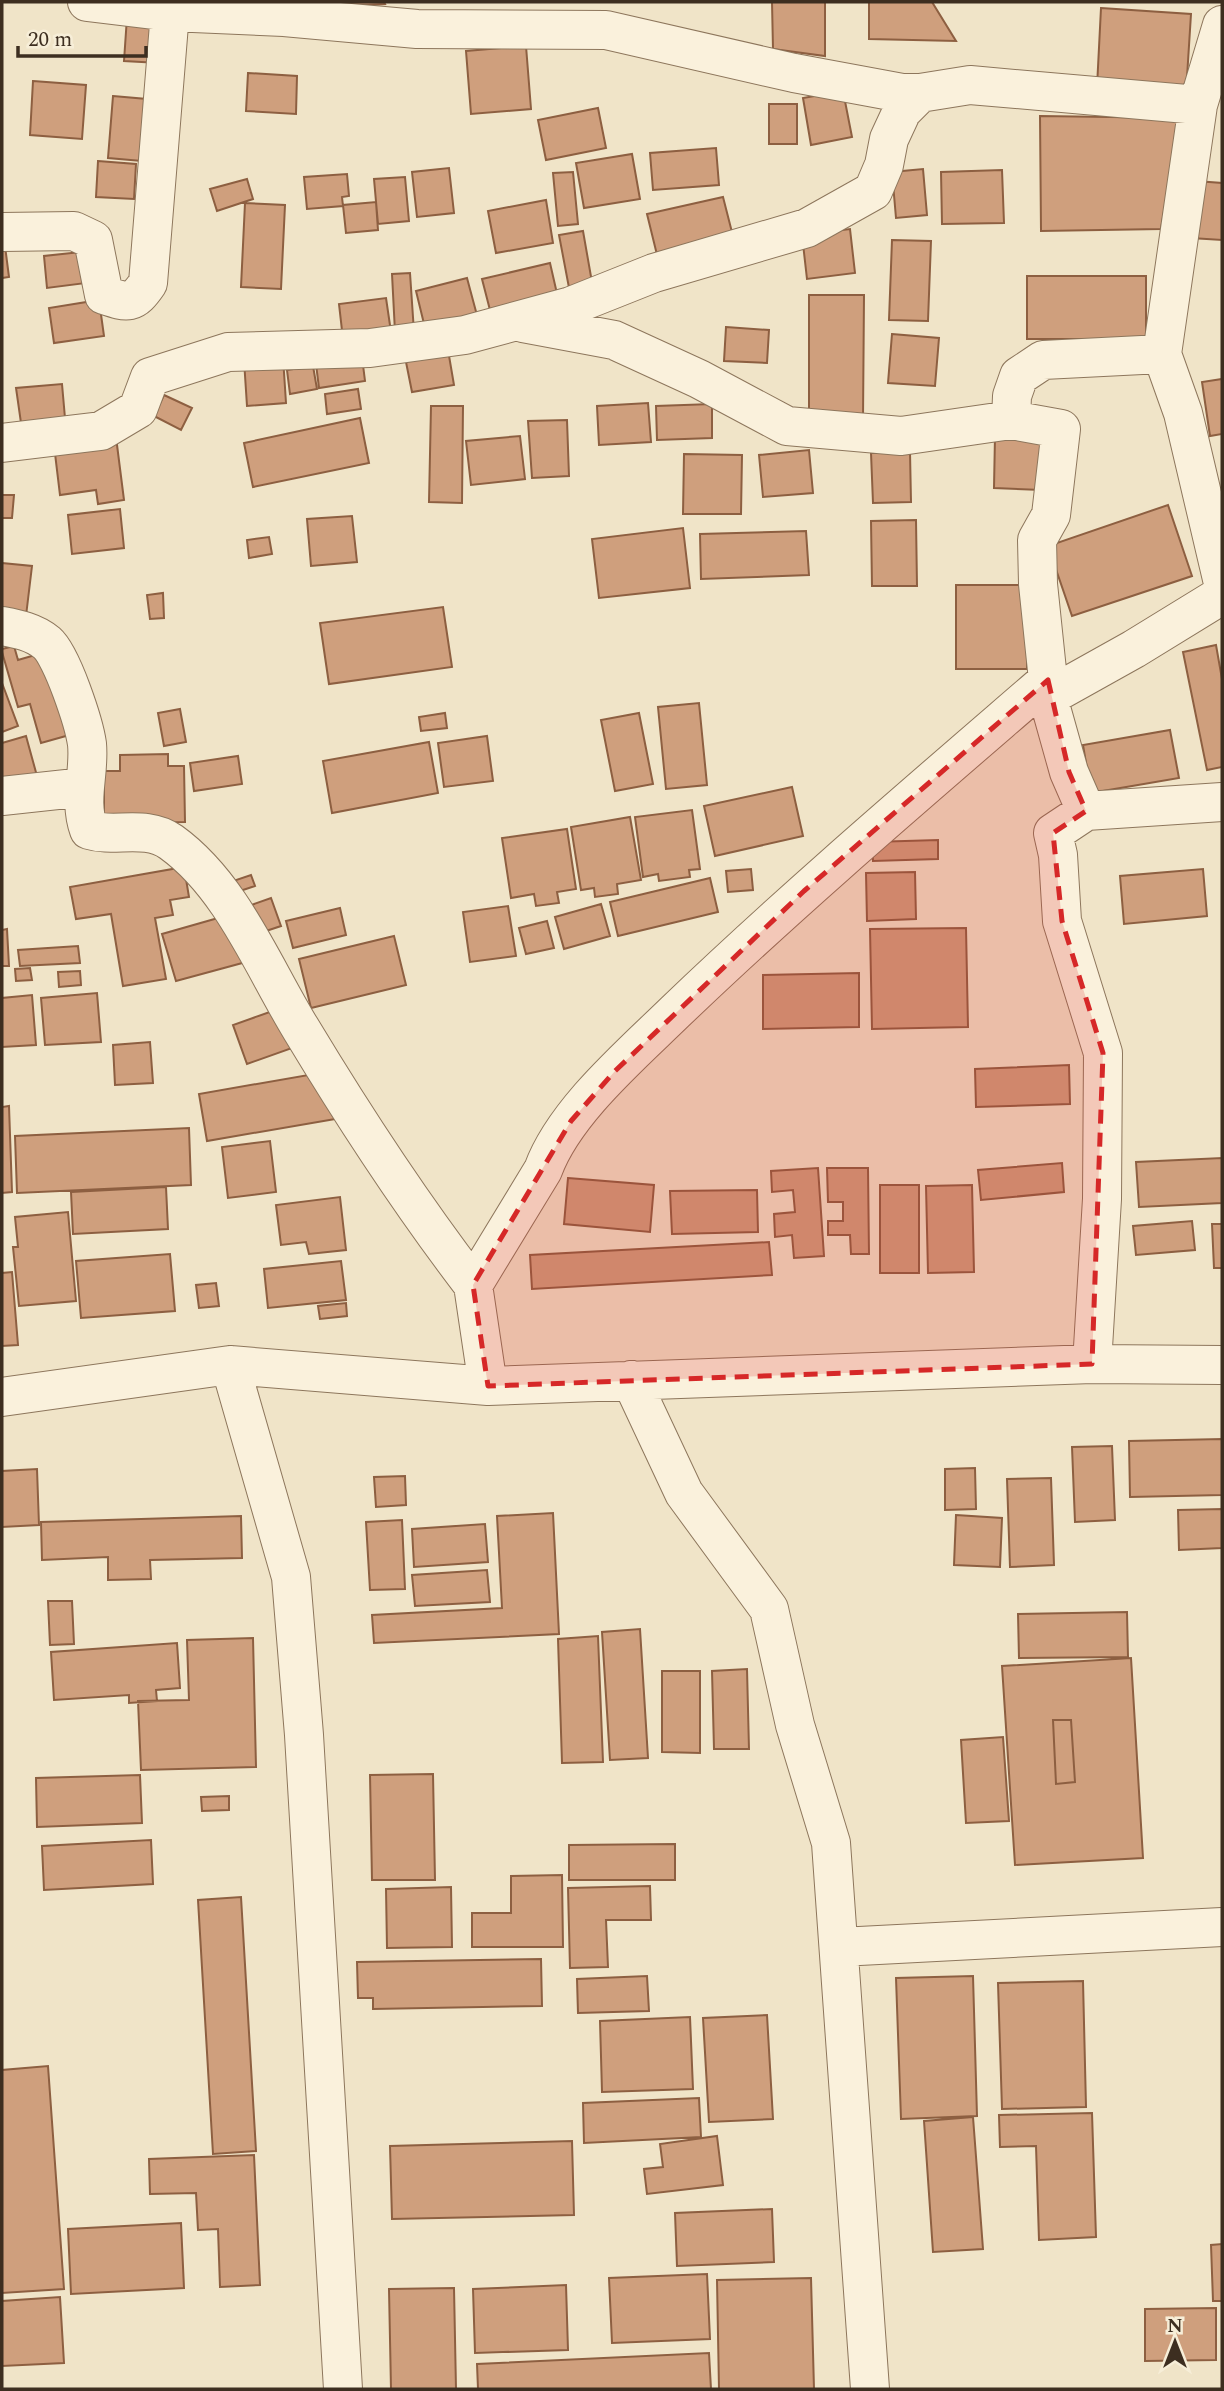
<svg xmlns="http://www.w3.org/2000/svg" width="1224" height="2391" font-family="Spectral,serif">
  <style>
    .building { fill: #cf9f7d; stroke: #8d5f41; stroke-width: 2; fill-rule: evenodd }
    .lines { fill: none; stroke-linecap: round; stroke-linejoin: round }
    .street-casing { stroke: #8d765c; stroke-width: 40 }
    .street { stroke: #faf1dc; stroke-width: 38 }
    .marked { fill: #d62828; fill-opacity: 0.2; stroke: #d62828; stroke-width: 5; stroke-dasharray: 14 9; stroke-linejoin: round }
  </style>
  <rect width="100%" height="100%" fill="#f0e4c8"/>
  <path class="building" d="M317,2H384L385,4L318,8Z
    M772,2H825V56L773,49Z
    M869,2H932L956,41L869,39Z
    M1101,8L1191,14L1186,93L1097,87Z
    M127,17L162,21L159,63L124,61Z
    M526,46L531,109L471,114L466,51Z
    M248,73L297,76L296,114L246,111Z
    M33,81L86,85L82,139L30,135Z
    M843,91L852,137L811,145L803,98Z
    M113,96L158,100L153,162L108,158Z
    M769,104H797V144H769Z
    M598,108L606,148L546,160L538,120Z
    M1040,116L1180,118L1161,229L1041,231Z
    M716,148L719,185L653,190L650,153Z
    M632,154L640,199L584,208L576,163Z
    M98,161L136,164L134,199L96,197Z
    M449,168L454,213L417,217L412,172Z
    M923,169L927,215L896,218L892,172Z
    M1002,170L1004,223L942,224L941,172Z
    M573,172L578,224L558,226L553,173Z
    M347,174L349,196L342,197L343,206L307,209L304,177Z
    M405,177L409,221L378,224L374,179Z
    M247,179L253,199L217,211L210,189Z
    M1196,181L1222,183V240L1191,238Z
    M723,197L735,244L659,263L647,214Z
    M546,200L553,243L496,253L488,211Z
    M376,202L378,230L346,233L343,205Z
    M245,203L285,205L281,289L241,287Z
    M850,229L855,273L807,279L802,235Z
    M583,231L593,288L570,293L559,235Z
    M892,240L931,241L928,321L889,320Z
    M2,246H5L9,277L2,278Z
    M90,251L94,282L47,288L44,256Z
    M550,263L558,298L491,314L482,279Z
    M410,273L414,332H395L392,274Z
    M1027,276H1146V339H1027Z
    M467,278L478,319L426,332L416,291Z
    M809,295H864L863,420L809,419Z
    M386,298L391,332L343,339L339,304Z
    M99,300L104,336L54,343L49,308Z
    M726,327L769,330L767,363L724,361Z
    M892,334L939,338L935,386L888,383Z
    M447,344L454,385L412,392L404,352Z
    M283,357L286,403L247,406L244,360Z
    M362,357L365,381L319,388L316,364Z
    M313,366L317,389L290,394L287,370Z
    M1222,379V434L1210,436L1202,382Z
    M62,384L65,418L21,423L16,388Z
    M358,389L361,409L327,414L325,394Z
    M164,395L192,408L181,430L154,416Z
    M648,403L651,442L599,445L597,406Z
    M712,404V438L657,440L656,406Z
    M431,406H463L462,503L429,502Z
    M360,418L369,463L253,487L244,443Z
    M567,420L569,476L532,478L528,421Z
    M520,436L525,479L471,485L466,441Z
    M995,436L1043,437L1041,490L994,488Z
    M116,437L124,500L98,504L96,490L60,495L54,445Z
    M809,450L813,493L763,497L759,455Z
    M910,452L911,502L873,503L871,453Z
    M684,454L742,455L741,514H683Z
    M2,495H14L12,518H2Z
    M1168,505L1192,576L1072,616L1048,546Z
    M120,509L124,548L72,554L68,515Z
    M352,516L357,562L311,566L307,519Z
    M916,520L917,586H872L871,521Z
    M683,528L690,588L599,598L592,539Z
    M806,531L809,575L701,579L700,534Z
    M269,537L272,554L249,558L247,540Z
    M2,563L32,566L26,616L2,613Z
    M956,585H1027V669H956Z
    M163,593L164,618L150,619L147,595Z
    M443,607L452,667L329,684L320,623Z
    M1216,645L1222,679V767L1207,770L1183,652Z
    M14,646L18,660L49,651L73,734L41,743L30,704L18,707L2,652V649Z
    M2,683L18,726L2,732Z
    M699,703L707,785L666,789L658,707Z
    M180,709L186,742L164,746L158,713Z
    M445,713L447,728L421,731L419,717Z
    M639,713L653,784L615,791L601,720Z
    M1170,730L1179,778L1091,793L1083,745Z
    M26,736L37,776L2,778V743Z
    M487,736L493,781L444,787L438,743Z
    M429,742L438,793L332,813L323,761Z
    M168,754V766H184L185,822L104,823V771H120V755Z
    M238,756L242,784L194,791L190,763Z
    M792,787L803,836L715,856L704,806Z
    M692,810L700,869L689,870L690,877L659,881L658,874L643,877L635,817Z
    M630,817L641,880L617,884L618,894L595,897L594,888L581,890L571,827Z
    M567,829L576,889L557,892L559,903L536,906L534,894L511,898L502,838Z
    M938,840V859L873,861L872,842Z
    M184,867L189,897L170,900L173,915L155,918L166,979L123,986L111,914L76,919L70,887Z
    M751,869L753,890L728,892L726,871Z
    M1203,869L1207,916L1124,924L1120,876Z
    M915,872L916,919L867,921L866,873Z
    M251,875L255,886L237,892L233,881Z
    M710,878L718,912L618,936L610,902Z
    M271,898L281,926L251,936L240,909Z
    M601,904L610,936L564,949L555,917Z
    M508,906L516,956L470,962L463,912Z
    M340,908L346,935L293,948L286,921Z
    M232,914L246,962L176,981L162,934Z
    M547,921L554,948L526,954L519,928Z
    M966,928L968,1027L872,1029L870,929Z
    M7,929L9,966H2V930Z
    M394,936L406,985L311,1008L299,959Z
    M78,946L80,963L20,966L18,950Z
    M30,968L32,980L16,981L15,969Z
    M80,971L81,985L59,987L58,972Z
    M859,973V1027L763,1029V975Z
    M97,993L101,1042L45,1045L41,998Z
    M32,995L36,1045L2,1047V998Z
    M281,1008L295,1047L247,1064L233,1025Z
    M150,1042L153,1083L115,1085L113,1045Z
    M1069,1065L1070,1104L976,1107L975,1069Z
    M314,1074L341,1118L207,1141L199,1094Z
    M9,1106L12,1192L2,1193V1107Z
    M189,1128L191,1185L17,1193L15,1136Z
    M270,1141L276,1192L228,1198L222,1147Z
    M1222,1158V1203L1139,1207L1136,1162Z
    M1062,1163L1064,1192L981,1200L978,1170Z
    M818,1168L824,1256L794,1258L792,1235L775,1237L774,1214L795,1212L793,1190L772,1192L771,1171Z
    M827,1168H868L869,1254H851L850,1235H828V1221H843V1202H828Z
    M568,1178L654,1185L650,1232L564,1224Z
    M880,1185H919V1273H880Z
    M972,1185L974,1272L928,1273L926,1186Z
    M166,1187L168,1229L73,1234L71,1192Z
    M757,1190L758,1232L672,1234L670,1191Z
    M340,1197L346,1250L309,1254L306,1242L281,1245L276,1205Z
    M68,1212L76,1301L19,1306L13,1247H18L15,1217Z
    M1192,1221L1195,1250L1136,1255L1133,1226Z
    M1212,1224H1222V1268H1214Z
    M769,1242L772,1275L532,1289L530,1255Z
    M170,1254L175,1311L81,1318L76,1261Z
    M341,1261L346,1300L268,1308L264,1269Z
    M12,1272L18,1345L2,1346V1273Z
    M216,1283L219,1306L199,1308L196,1285Z
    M346,1303L347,1316L320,1319L318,1306Z
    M1222,1439V1495L1130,1497L1129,1441Z
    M1112,1446L1115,1520L1075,1522L1072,1447Z
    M975,1468L976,1509L945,1510V1469Z
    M37,1469L39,1525L2,1527V1471Z
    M405,1476L406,1505L376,1507L374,1477Z
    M1051,1478L1054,1565L1010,1567L1007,1479Z
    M1222,1509V1548L1179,1550L1178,1510Z
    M553,1513L559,1634L374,1643L372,1615L502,1608L497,1516Z
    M956,1515L1002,1518L1000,1567L954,1565Z
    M241,1516L242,1558L150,1560L151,1579L108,1580V1557L42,1560L41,1522Z
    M402,1520L405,1589L370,1590L366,1522Z
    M485,1524L488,1562L414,1567L412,1529Z
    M487,1570L490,1602L415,1606L412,1575Z
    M48,1601H72L74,1644L50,1645Z
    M1127,1612L1128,1657L1019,1658L1018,1614Z
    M640,1629L648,1758L610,1760L602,1632Z
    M598,1636L603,1762L562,1763L558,1639Z
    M253,1638L256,1767L141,1770L138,1701L189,1700L187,1640Z
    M177,1643L180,1688L156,1690L157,1701L129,1703V1695L54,1700L51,1652Z
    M1131,1658L1143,1858L1015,1865L1002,1666ZM1053,1720H1071L1075,1782L1056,1784Z
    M747,1669L749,1749H714L712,1671Z
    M662,1671H700V1753L662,1752Z
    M1053,1720H1071L1075,1782L1056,1784Z
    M1003,1737L1009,1821L966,1823L961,1740Z
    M433,1774L435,1880H372L370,1775Z
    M140,1775L142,1823L37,1827L36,1778Z
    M229,1796V1810L202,1811L201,1797Z
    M151,1840L153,1884L44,1890L42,1846Z
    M675,1844V1880H569V1845Z
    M562,1875L563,1947H472V1913H511V1876Z
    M650,1886L651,1920H606L608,1967L570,1968L568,1888Z
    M451,1887L452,1947L387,1948L386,1889Z
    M241,1897L256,2151L213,2154L198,1900Z
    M541,1959L542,2006L373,2009V1998H358L357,1962Z
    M647,1976L649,2011L578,2013L577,1979Z
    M973,1976L977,2116L901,2119L896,1978Z
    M1083,1981L1086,2107L1002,2109L998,1983Z
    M767,2015L773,2119L709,2122L703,2018Z
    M690,2017L693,2089L602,2092L600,2021Z
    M48,2066L64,2289L2,2293V2070Z
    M699,2098L701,2137L584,2143L583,2103Z
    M1092,2113L1096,2237L1039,2240L1036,2146L1000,2147L999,2115Z
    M973,2117L983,2249L933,2252L924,2121Z
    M717,2136L723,2185L647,2194L644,2169L663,2167L660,2144Z
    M572,2141L574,2215L392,2219L390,2146Z
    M254,2155L260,2285L220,2287L218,2229L198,2230L196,2193L150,2194L149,2159Z
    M772,2209L774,2262L677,2266L675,2213Z
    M181,2223L184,2288L71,2294L68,2229Z
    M1222,2244V2301H1213L1211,2245Z
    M707,2274L710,2339L612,2343L609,2278Z
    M811,2278L814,2389H719L717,2280Z
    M566,2285L568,2350L475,2353L473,2289Z
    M454,2288L456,2389H391L389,2289Z
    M60,2297L64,2363L2,2366V2301Z
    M1216,2308V2360L1145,2361V2309Z
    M709,2353L711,2389H478L477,2364Z"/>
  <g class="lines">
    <defs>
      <path id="street" d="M87,2L170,12L284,17L417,29L606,30L794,73L902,93H920L970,85L1198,105
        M1222,25L1198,105L1162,354L1183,413L1222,579
        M2,232L74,231L93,240L104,295C128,303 133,305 148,283L170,12
        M523,323L614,340L699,379L787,426L901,436L1011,420
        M2,443L101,431L138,409L150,377L228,352L370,348L465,335L571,306L654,273L807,228L873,191L884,165L889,139L902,111L920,93
        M2,626C18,629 34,632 47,643C62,656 84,723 87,744C90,774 78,799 89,830C115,838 145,824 171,842C232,886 263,967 301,1029C354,1117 411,1204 473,1285
        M1048,680L1038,584L1037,540L1051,515L1061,429L1011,420L1012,396L1019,376L1043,360L1162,354
        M1048,697L1069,772L1086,811L1053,833L1058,855L1062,921L1103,1053L1102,1199L1092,1364
        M2,796L85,787
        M1086,811L1222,802
        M230,1365L291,1577L304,1735L343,2389
        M631,1380L684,1493L769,1609L795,1725L831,1843L870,2389
        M488,1386L473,1285L543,1170C564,1112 631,1055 675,1012C795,897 922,789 1048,680V697L1134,649L1222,595
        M2,1397L230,1365L488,1386L1092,1364L1222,1365
        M840,1947L1222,1927"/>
    </defs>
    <use href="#street" class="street-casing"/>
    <use href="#street" class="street"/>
  </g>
  <path class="marked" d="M1048,680L1069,772L1086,811L1053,833L1062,921L1103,1053L1092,1364L488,1386L473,1285L571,1121L615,1071L804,891Z"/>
  <rect width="1224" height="2391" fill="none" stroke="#3d2e20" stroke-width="7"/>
  <g transform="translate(1175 2342)" stroke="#f7eed8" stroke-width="5" paint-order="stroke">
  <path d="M0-5L12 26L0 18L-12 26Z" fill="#3d2e20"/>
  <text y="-10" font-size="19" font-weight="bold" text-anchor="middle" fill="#3d2e20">N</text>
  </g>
  <path d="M18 46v10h128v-10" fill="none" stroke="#3d2e20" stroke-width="3.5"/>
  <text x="28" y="46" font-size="21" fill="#3d2e20" stroke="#f7eed8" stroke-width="5" paint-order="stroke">20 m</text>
</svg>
